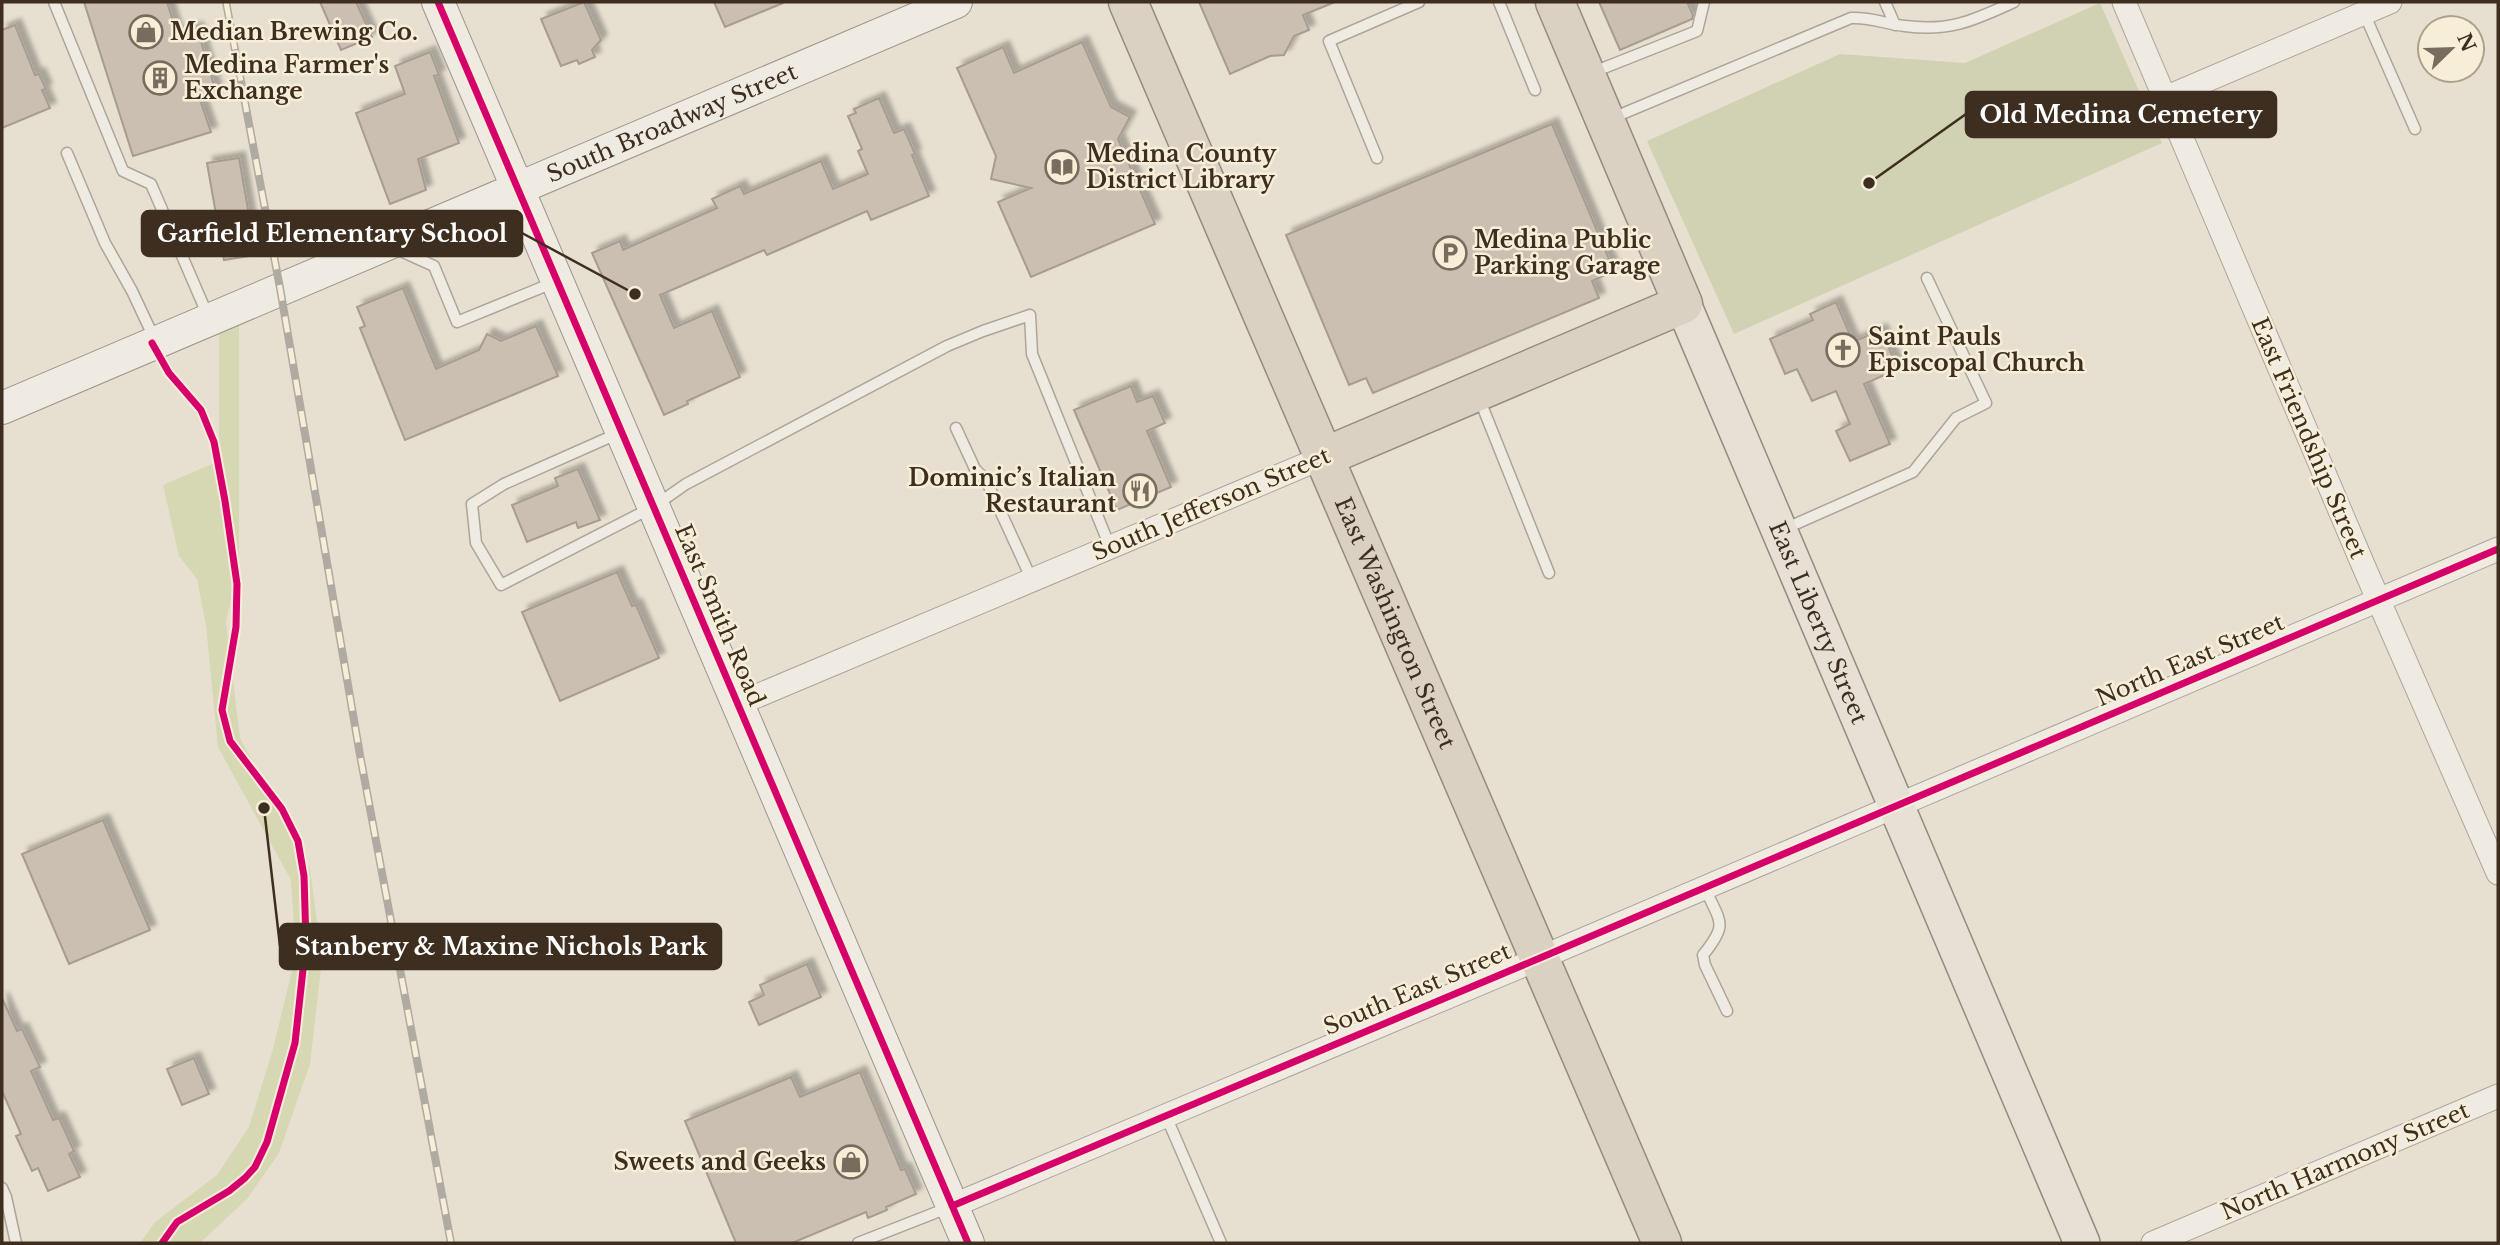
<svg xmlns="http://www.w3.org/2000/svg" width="2500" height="1245" font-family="'Libre Baskerville',serif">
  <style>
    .green { fill: #d6d7b3 }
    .cemetery { fill: #d1d1b3 }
    .building { fill: #cbbfb2; stroke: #a89c90; stroke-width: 2; filter: url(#shadow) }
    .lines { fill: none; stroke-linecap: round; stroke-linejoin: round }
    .lane-casing { stroke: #ada599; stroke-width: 13 }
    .street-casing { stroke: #ada599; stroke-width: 25 }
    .secondary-casing { stroke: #9c958a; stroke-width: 34 }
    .primary-casing { stroke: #928b80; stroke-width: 38 }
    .highway-casing { stroke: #928b80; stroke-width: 41 }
    .lane { stroke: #efebe3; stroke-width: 10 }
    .street { stroke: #efebe3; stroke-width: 23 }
    .secondary { stroke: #efebe3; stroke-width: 32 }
    .primary { stroke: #e6e1d4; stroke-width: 35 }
    .highway { stroke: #dad1c2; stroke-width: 38 }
    .rail-casing { stroke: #afaaa2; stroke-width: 8 }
    .rail { stroke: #f7eed8; stroke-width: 5; stroke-dasharray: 16; stroke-linecap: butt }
    .cycleway-casing { stroke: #f7eed8; stroke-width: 11 }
    .cycleway { stroke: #d6006c; stroke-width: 7 }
    .labels { text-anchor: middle; stroke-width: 5; stroke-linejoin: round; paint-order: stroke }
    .poi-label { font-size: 23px; font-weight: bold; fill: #3d2e20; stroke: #f7eed8; text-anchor: start }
    .street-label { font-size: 23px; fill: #3d2e20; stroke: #f7eed8 }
    .leader { fill: none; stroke: #3d2e20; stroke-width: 2.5 }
    .callout-dot { fill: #3d2e20; stroke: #f7eed8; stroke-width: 2.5 }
    .callout { fill: #3d2e20; stroke: #3d2e20; stroke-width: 2.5 }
    .callout-label { font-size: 24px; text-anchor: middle; font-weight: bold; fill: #fff }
  </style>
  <defs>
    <filter id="shadow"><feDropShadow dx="6" dy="-6" stdDeviation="2" flood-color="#0004"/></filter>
  </defs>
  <rect width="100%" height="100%" fill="#e7e0d1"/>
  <path class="green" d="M239,306V566L226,621L240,738L310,869L322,959L310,1064L279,1153L247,1199L200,1243H140L155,1222L217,1175L249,1127L273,1049L296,954L291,880L218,747L206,625L197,579L179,556L163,485L219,461V315Z"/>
  <path class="cemetery" d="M2100,3L2162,143L1734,334L1647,141L1840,54L1965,63Z"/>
  <path class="building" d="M84,2H167L177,34L197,28L216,92L199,97L211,132L133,156Z
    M320,2H356L372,37L341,50Z
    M584,2L601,40L592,50L595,57L579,64L577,60L561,66L541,19Z
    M714,2H783V3L725,27Z
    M1199,2H1335L1303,15L1309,30L1294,36L1284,55L1270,56L1230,74Z
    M1599,2H1687L1693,15L1692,19L1620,50Z
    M15,25L35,75L39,74L46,89L42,90L50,108L2,128V30Z
    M1082,42L1111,107L1130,117L1118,139L1155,224L1031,277L998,202L1031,188L991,179L996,156L957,68L1003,47L1014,73Z
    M430,52L439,75L434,76L459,143L418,159L426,190L390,204L356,113L405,94L395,66Z
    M879,98L894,133L904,129L915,154L912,155L929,196L871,220L867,211L767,255L764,250L660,295L674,328L712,311L740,377L687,401L688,404L664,415L592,253L620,241L623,250L717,208L712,199L740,186L744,194L821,161L833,189L868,174L858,151L862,149L848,116L856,113L854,109Z
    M1552,124L1614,271L1592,281L1599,298L1373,393L1366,378L1349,385L1286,235Z
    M239,158L256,255L224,260L207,163Z
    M403,288L436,369L479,350L487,334L501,341L536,326L558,376L405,440L360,328L365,326L357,307Z
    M1836,302L1853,342L1881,330L1898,369L1864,384L1890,444L1850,461L1836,431L1850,424L1836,391L1812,401L1797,369L1785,374L1770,339L1813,320L1810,314Z
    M1131,386L1137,402L1153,396L1165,423L1147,431L1171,487L1117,510L1074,410Z
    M578,469L600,520L578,528L576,522L527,542L512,505L558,486L555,478Z
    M617,572L632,606L636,605L659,658L560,701L522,612Z
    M103,820L150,930L69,964L22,854Z
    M807,964L821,997L759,1025L749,1002L764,995L760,985Z
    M2,998L17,1031L22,1029L40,1067L31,1071L53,1120L59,1118L74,1151L69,1154L80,1177L48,1191L38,1168L32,1171L16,1136L21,1134L2,1091Z
    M194,1058L209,1094L182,1105L167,1069Z
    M860,1072L901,1170L905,1169L916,1194L886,1207L887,1210L868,1218L866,1212L792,1243H736L685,1121L791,1077L800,1097Z"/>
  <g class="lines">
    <defs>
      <path id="lane" d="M54,2L123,171L151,184L208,316
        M1499,2L1535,90
        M1885,2L1895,25
        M2364,13L2415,129
        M1591,73L1697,31L1704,2
        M1610,119L1851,18C1872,17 1885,24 1905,26C1951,32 1974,20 2014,2
        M67,153L105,243L132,291L155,340
        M1377,158L1329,41L1419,2
        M392,247L434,266L457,322L555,282
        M1479,398L1549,573
        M956,428L975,469L986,480L1032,580
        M619,433L504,484L472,504L476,543L501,585L653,507L686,484L947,346L983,331L1030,315L1032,354L1110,547
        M1782,530L1913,472L1956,418L1986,403L1927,278
        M1705,888C1720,923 1729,923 1703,955L1705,965L1727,1011
        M1166,1116L1221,1243
        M2,1188L6,1197L16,1243
        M858,1243L950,1207"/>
      <path id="street" d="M2124,2L2364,567L2498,873
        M2165,98L2390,2
        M738,704L1324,457
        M952,1206L1540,958L2498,549
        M2153,1243L2498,1096"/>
      <g id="secondary">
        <path d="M438,2L968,1243"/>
        <path id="s1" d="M2,408L956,2"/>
      </g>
      <g id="primary">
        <path id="s2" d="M1683,304L2082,1243"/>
      </g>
      <g id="highway">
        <path id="s3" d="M1128,2L1662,1243"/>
        <path d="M1324,457L1683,304L1555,2"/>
      </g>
    </defs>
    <use href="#lane" class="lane-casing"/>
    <use href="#street" class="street-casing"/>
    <use href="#secondary" class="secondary-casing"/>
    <use href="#primary" class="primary-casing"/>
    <use href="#highway" class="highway-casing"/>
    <use href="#lane" class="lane"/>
    <use href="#street" class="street"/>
    <use href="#secondary" class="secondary"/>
    <use href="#primary" class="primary"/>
    <use href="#highway" class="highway"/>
    <defs>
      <path id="rail" d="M226,2L280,288L360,755L451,1243"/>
    </defs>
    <use href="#rail" class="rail-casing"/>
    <use href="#rail" class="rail"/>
    <defs>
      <path id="cycleway" d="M438,2L968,1243
        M152,343L169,373L201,410L214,442L225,501L237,584L236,627L222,710L230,741L282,809L298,841L304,876L306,942L295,1043L267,1142L255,1167L245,1178L229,1191L177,1222L162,1243
        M952,1206L1540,958L2498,549"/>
    </defs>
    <use href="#cycleway" class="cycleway-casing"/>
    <use href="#cycleway" class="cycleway"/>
  </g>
  <defs>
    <symbol id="shop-ring" viewBox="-11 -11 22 22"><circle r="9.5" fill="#f7eed8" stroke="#786c5e" stroke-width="1.5"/><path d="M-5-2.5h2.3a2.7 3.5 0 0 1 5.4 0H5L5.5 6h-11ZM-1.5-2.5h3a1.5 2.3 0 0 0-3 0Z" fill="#786c5e"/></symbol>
    <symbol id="building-ring" viewBox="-11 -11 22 22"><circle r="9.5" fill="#f7eed8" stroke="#786c5e" stroke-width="1.5"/><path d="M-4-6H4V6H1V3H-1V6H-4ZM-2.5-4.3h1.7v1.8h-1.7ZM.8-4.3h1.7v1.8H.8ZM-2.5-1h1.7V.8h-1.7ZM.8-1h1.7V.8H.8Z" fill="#786c5e"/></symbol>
    <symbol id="library-ring" viewBox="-11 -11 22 22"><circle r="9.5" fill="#f7eed8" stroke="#786c5e" stroke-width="1.5"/><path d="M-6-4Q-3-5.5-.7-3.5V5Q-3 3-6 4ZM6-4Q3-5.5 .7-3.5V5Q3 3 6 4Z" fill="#786c5e"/></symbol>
    <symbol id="parking-ring" viewBox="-11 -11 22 22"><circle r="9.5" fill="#f7eed8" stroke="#786c5e" stroke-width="1.5"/><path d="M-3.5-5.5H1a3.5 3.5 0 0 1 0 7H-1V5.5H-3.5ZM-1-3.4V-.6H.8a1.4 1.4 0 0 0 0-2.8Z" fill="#786c5e"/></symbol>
    <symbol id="church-ring" viewBox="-11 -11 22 22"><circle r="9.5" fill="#f7eed8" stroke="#786c5e" stroke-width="1.5"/><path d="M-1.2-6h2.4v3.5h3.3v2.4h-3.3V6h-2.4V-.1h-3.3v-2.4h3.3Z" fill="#786c5e"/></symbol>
    <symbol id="restaurant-ring" viewBox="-11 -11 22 22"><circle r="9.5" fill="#f7eed8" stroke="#786c5e" stroke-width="1.5"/><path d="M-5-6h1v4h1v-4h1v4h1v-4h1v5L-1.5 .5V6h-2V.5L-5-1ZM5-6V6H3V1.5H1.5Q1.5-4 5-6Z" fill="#786c5e"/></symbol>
  </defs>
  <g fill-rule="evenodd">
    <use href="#shop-ring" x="127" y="13" width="38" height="38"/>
    <use href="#building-ring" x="141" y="59" width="38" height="38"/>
    <use href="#library-ring" x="1043" y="148" width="38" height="38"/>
    <use href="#parking-ring" x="1431" y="234" width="38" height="38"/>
    <use href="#church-ring" x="1824" y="331" width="38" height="38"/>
    <use href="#restaurant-ring" x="1121" y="472" width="38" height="38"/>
    <use href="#shop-ring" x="832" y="1143" width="38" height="38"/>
  </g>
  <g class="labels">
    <g class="poi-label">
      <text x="170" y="40">Median Brewing Co.</text>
      <text x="184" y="73">Medina Farmer's<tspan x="184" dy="26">Exchange</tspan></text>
      <text x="1086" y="162">Medina County<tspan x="1086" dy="26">District Library</tspan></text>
      <text x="1474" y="248">Medina Public<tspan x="1474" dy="26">Parking Garage</tspan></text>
      <text x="1868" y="345">Saint Pauls<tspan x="1868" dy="26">Episcopal Church</tspan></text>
      <text x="1116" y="486" text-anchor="end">Dominic’s Italian<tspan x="1116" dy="26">Restaurant</tspan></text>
      <text x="826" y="1170" text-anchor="end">Sweets and Geeks</text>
    </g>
    <g class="street-label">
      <text dy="8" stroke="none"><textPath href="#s1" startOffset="728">South Broadway Street</textPath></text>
      <text transform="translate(2309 438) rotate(67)" y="8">East Friendship Street</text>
      <text transform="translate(1211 504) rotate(-23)" y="8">South Jefferson Street</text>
      <text transform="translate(720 615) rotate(67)" y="8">East Smith Road</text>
      <text dy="8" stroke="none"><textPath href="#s3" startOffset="676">East Washington Street</textPath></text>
      <text dy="8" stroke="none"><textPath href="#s2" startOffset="346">East Liberty Street</textPath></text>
      <text transform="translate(2190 660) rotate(-23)" y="8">North East Street</text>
      <text transform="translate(1417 989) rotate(-23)" y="8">South East Street</text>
      <text transform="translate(2345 1161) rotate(-23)" y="8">North Harmony Street</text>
    </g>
  </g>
  <path class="leader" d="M1869 183L1966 114M635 294L522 233M264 808L280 946"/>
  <g class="callout-dot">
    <circle cx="1869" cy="183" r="7"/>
    <circle cx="635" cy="294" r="7"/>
    <circle cx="264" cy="808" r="7"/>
  </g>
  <g class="callout">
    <rect x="1966" y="92" width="310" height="45" rx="7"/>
    <rect x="142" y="211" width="380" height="45" rx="7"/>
    <rect x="280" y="924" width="441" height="45" rx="7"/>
  </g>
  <g class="callout-label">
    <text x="2121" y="123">Old Medina Cemetery</text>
    <text x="332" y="242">Garfield Elementary School</text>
    <text x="501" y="955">Stanbery &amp; Maxine Nichols Park</text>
  </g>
  <rect width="2500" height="1245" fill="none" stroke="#3d2e20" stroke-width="7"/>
  <g transform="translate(2451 49) rotate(67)"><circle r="33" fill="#f7eed8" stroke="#ada18e" stroke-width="2"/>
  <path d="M0-5L12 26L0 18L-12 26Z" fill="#786c5e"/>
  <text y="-10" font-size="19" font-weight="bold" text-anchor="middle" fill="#3d2e20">N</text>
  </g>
</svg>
